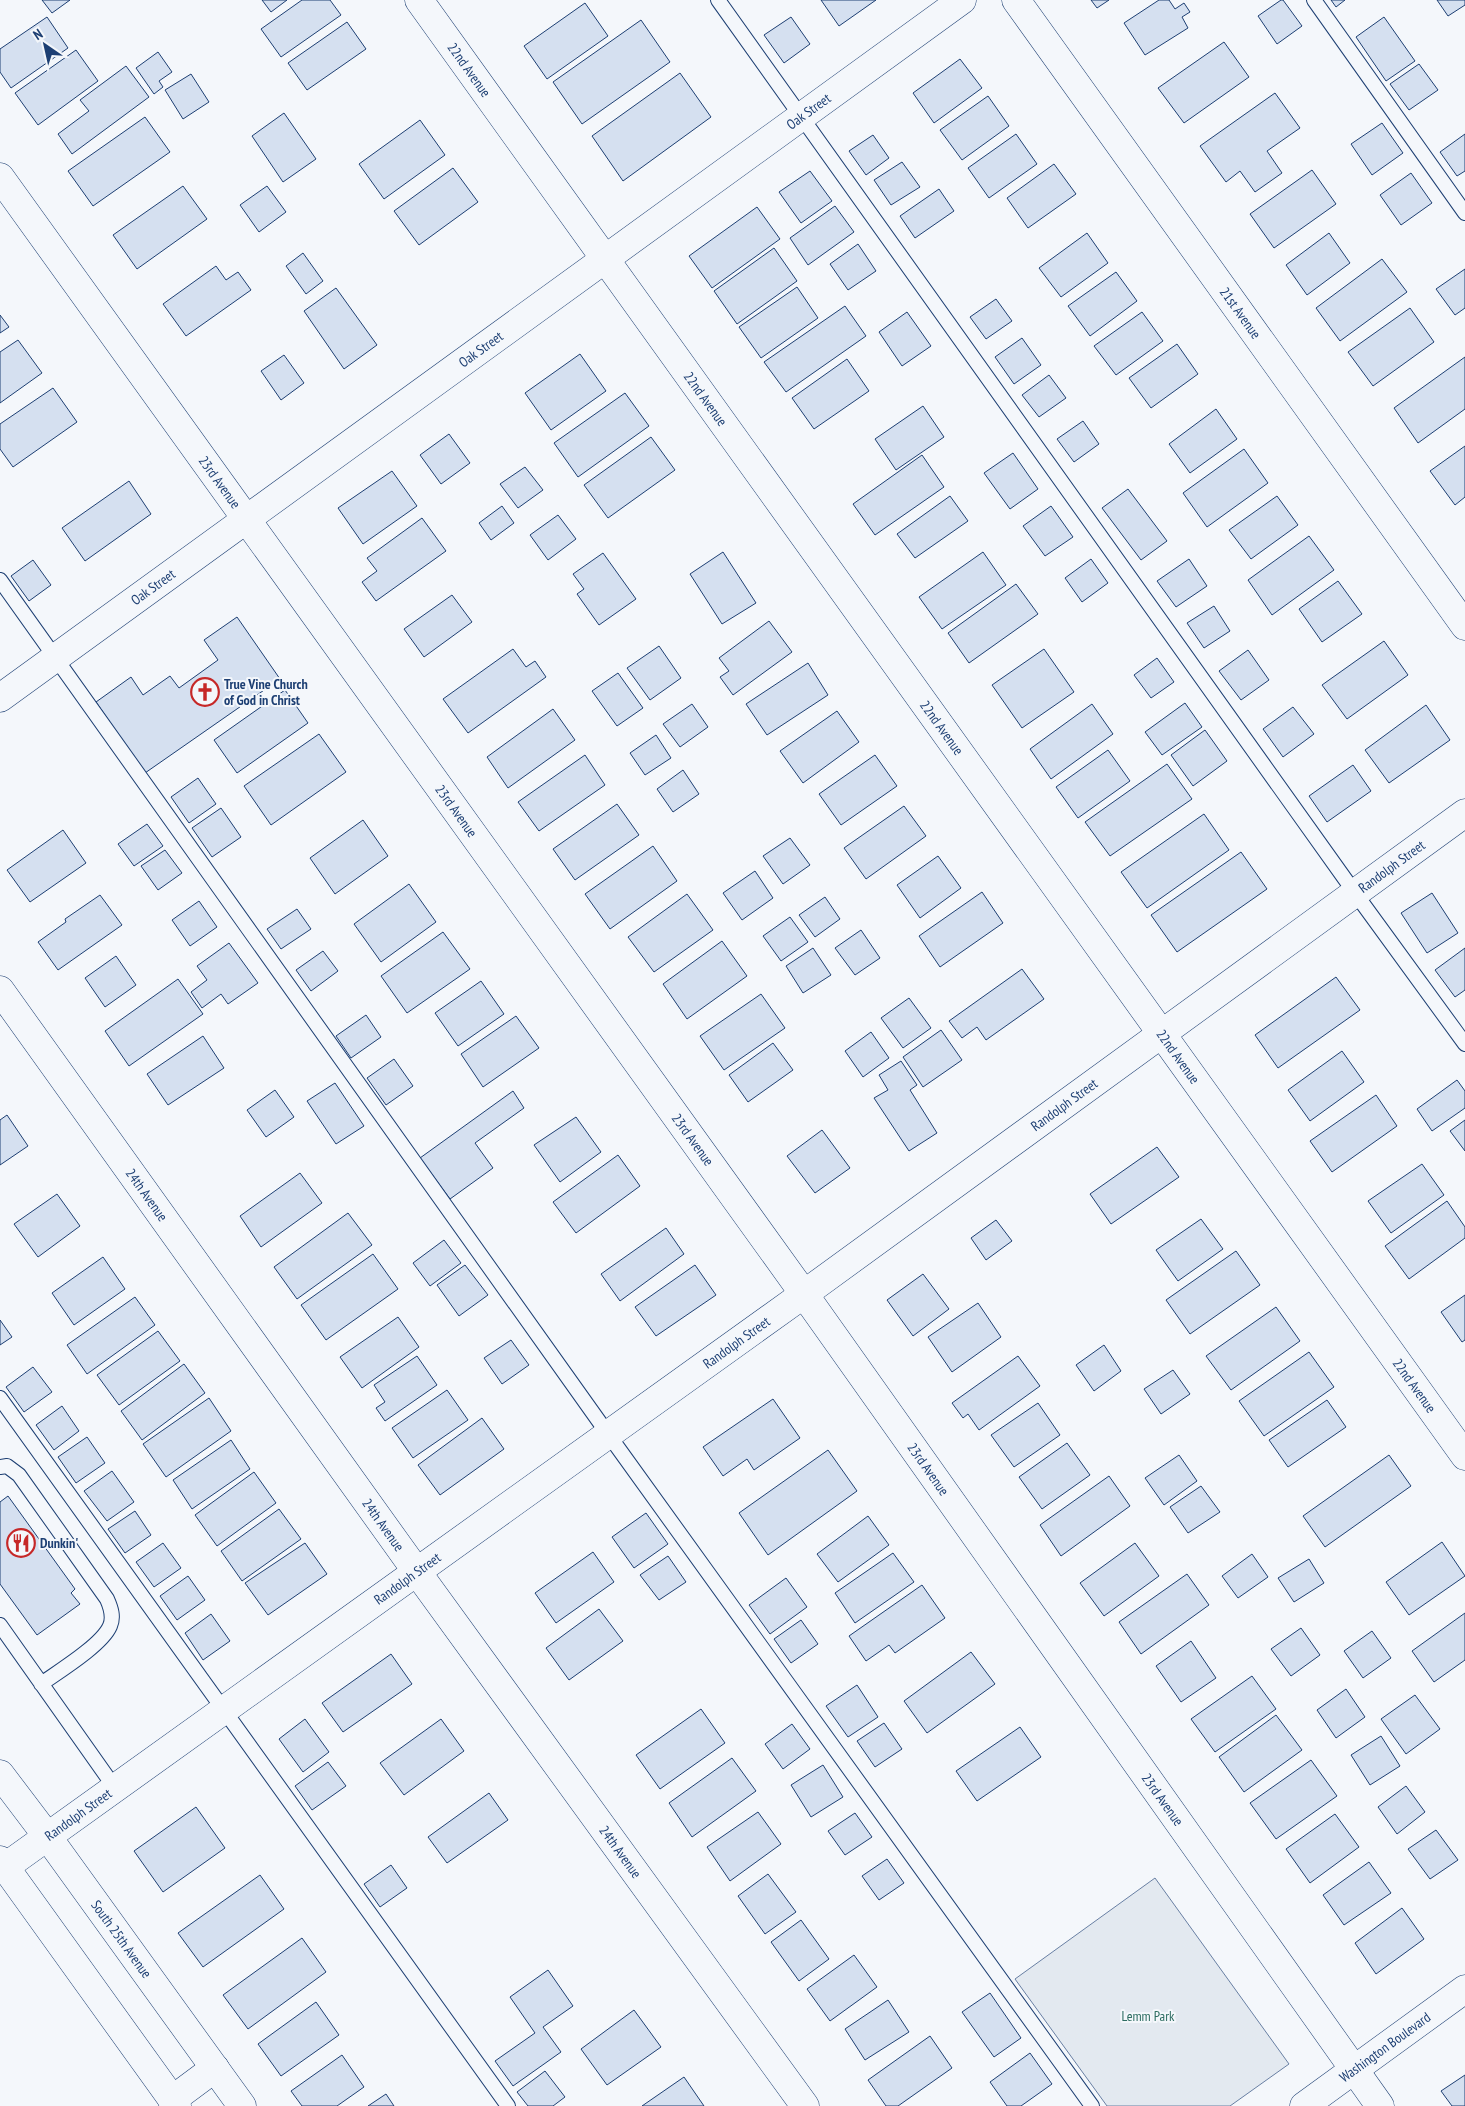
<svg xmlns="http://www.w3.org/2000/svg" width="1465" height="2106" font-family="'PT Sans Narrow',sans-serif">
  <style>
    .green { fill: #e3e9f0; stroke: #687fa3 }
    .building { fill: #d5e0f0; stroke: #1d3f73 }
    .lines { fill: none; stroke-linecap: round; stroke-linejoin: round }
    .service-casing { stroke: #1d3f73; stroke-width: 16 }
    .minor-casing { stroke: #1d3f73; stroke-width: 29 }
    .tertiary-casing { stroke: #1d3f73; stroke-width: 29 }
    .secondary-casing { stroke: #1d3f73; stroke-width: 29 }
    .service { stroke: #f4f7fb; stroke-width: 14 }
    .minor { stroke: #f4f7fb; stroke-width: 28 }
    .tertiary { stroke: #f4f7fb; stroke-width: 28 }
    .secondary { stroke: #f4f7fb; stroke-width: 28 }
    .labels { text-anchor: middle; stroke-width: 4; stroke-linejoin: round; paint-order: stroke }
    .street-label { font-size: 14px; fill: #1d3f73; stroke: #f4f7fb }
    .poi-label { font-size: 14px; font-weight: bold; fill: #1d3f73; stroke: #f4f7fb; text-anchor: start }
    .park-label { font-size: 14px; fill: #2c6c60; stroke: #f4f7fb }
  </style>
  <rect width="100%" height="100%" fill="#f4f7fb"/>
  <path class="green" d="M1155,1878L1289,2064L1230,2106H1107L1015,1979Z"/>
  <path class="building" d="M42,0H70L52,13Z
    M262,0H287L271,12Z
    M302,0H330L341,15L281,57L261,29Z
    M821,0H876L839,26Z
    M1091,0H1109L1097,8Z
    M1159,0H1169L1175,9L1184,3L1190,12L1182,17L1188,28L1145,55L1124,23Z
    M1281,0H1283L1302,26L1277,44L1258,16Z
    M1331,0H1345L1336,7Z
    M1437,0H1465V5L1448,16Z
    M585,3L608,36L547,79L524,46Z
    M47,17L68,48L11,88L0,72V49Z
    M791,17L810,44L784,63L764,35Z
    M1384,17L1415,61L1386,81L1356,37Z
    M641,20L670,62L582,124L553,82Z
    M347,22L366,49L307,90L288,63Z
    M1224,42L1249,77L1184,123L1158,88Z
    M76,50L98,81L38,125L15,93Z
    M158,52L172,72L159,81L163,87L154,94L136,68Z
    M960,59L982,88L934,123L913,93Z
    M1419,64L1438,90L1409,110L1390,84Z
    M126,66L149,97L72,154L58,134L89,111L80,100Z
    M680,73L711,117L623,181L592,136Z
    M191,74L209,102L183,119L165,90Z
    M1275,93L1300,128L1267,151L1282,173L1255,192L1240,171L1226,182L1200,146Z
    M988,96L1009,126L962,160L940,130Z
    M284,113L316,159L283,182L252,136Z
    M145,117L170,152L93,206L68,171Z
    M420,120L445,155L384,199L359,164Z
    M1382,123L1403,153L1372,175L1351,144Z
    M1016,134L1037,164L989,198L968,168Z
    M1465,134V171L1457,176L1440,152Z
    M873,135L889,158L866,175L849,151Z
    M902,162L920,187L891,205L874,180Z
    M1054,164L1076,194L1028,228L1007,198Z
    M453,168L478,202L419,245L394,211Z
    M1312,170L1336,204L1274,248L1250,214Z
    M810,171L832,201L801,223L779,192Z
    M1411,173L1432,203L1401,225L1380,195Z
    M183,186L207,219L137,269L113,235Z
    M267,186L286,212L259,232L240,205Z
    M939,189L954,211L915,238L900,216Z
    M835,206L854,232L808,265L790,238Z
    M757,207L780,239L712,288L689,256Z
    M1087,233L1108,263L1061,297L1039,268Z
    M1329,233L1350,263L1307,295L1286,265Z
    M858,244L876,271L848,290L830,264Z
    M774,248L797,281L737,324L714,291Z
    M303,253L323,281L306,294L286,266Z
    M1382,259L1407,292L1340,341L1316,308Z
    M216,266L226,280L238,272L251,290L186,336L163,304Z
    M1465,269V308L1455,315L1436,289Z
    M1116,272L1137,301L1090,336L1068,306Z
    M797,287L818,318L761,358L739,327Z
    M336,288L377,345L344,369L304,311Z
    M996,299L1012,321L986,339L970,317Z
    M845,306L866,336L786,392L764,362Z
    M1410,308L1434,342L1373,386L1348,352Z
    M907,312L931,346L902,366L879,332Z
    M1142,312L1163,341L1116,375L1094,346Z
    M0,315L9,327L0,333Z
    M1022,338L1041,365L1014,384L995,357Z
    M18,340L42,373L0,403V352Z
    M1177,344L1198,374L1151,408L1129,378Z
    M580,354L606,391L551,430L525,393Z
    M284,355L304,383L281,400L261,371Z
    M1465,357V409L1418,443L1394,408Z
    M847,359L869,391L814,429L792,398Z
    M1049,375L1066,398L1039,417L1022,395Z
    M53,388L77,422L13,467L0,449V424Z
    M625,393L649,426L578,477L554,443Z
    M923,406L944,437L896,470L875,439Z
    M1216,409L1237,439L1190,473L1169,444Z
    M1083,421L1099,444L1074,462L1057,439Z
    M449,434L470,463L441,484L420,455Z
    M651,437L675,470L608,518L584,485Z
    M1465,446V497L1455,505L1430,471Z
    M1244,449L1268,483L1207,527L1183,493Z
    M1013,453L1038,489L1010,509L984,473Z
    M922,455L944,487L875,535L853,504Z
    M525,467L543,490L518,508L500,484Z
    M392,471L417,506L363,544L338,508Z
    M129,481L151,514L85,561L62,528Z
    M1128,489L1167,541L1141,560L1102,508Z
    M950,496L968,521L915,558L897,534Z
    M1277,496L1298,525L1251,559L1229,530Z
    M502,506L514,523L491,540L479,523Z
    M1051,506L1073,537L1045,556L1023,526Z
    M558,515L576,539L548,560L530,535Z
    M422,518L446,551L376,601L362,582L377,571L367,558Z
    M1309,536L1334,570L1272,615L1248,580Z
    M723,552L756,603L722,624L690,574Z
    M983,552L1006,585L942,629L919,597Z
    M603,553L636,599L599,625L577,594L584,589L573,574Z
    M1091,559L1108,583L1082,602L1065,578Z
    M1189,559L1207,586L1176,607L1157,581Z
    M33,560L51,585L29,601L11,576Z
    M1338,581L1362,614L1322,642L1299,609Z
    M1016,584L1038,614L969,663L948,633Z
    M452,595L472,622L424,657L404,629Z
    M1214,606L1230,631L1204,648L1187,623Z
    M237,617L280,679L145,773L96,702L131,677L143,695L170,676L179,688L218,660L204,640Z
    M769,621L792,652L733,695L720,677L729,671L719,658Z
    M1384,641L1408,675L1347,719L1322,685Z
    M659,646L681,678L650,700L627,668Z
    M513,649L526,667L535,661L546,677L468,733L443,699Z
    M1044,649L1074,692L1022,728L992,685Z
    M1248,650L1269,680L1241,700L1219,671Z
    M1157,658L1174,682L1151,698L1134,675Z
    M808,663L828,695L767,735L746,704Z
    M618,673L643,708L617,726L592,691Z
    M285,690L308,723L237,773L214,740Z
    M1185,703L1202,727L1162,755L1145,732Z
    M692,704L708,727L680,747L663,724Z
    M1092,704L1113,734L1051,779L1030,749Z
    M1426,705L1450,740L1389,783L1365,750Z
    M1293,707L1314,734L1283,757L1263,729Z
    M553,709L575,740L508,788L487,757Z
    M837,711L859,742L803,783L780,751Z
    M1205,730L1227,761L1193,786L1171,755Z
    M319,734L346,772L271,825L244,786Z
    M656,735L671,758L645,775L630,753Z
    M1108,750L1130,781L1078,818L1056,787Z
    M585,755L605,785L539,831L518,802Z
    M875,755L897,786L841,825L819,794Z
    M1167,764L1192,799L1110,856L1085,822Z
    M1353,765L1371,791L1327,822L1309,796Z
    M683,770L699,794L673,812L657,789Z
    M198,778L216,804L189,823L171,797Z
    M617,804L639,835L575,880L553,849Z
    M904,806L926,836L866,879L844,848Z
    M221,808L241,837L212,857L192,828Z
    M1204,814L1229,850L1147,908L1121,872Z
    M363,820L388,856L335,894L310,858Z
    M147,824L163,846L134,866L118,844Z
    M63,830L86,863L30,902L7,870Z
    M790,838L810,865L783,884L763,856Z
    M653,846L677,881L610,929L585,894Z
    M165,850L182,873L158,890L141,866Z
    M1241,852L1267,889L1177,952L1151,915Z
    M938,856L961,888L920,918L897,885Z
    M755,871L773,898L742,920L723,893Z
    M409,884L436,922L381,962L354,924Z
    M982,892L1003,923L940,967L919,936Z
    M1432,893L1458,933L1427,953L1401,913Z
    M687,894L713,930L654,972L628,937Z
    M100,895L122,925L58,970L38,942L66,922L65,919Z
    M825,897L840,919L815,937L799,915Z
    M199,901L217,927L190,946L172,920Z
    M297,909L311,929L281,949L267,929Z
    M790,917L808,942L781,961L763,936Z
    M861,930L880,958L855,975L835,948Z
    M443,932L470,969L407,1013L381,976Z
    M722,941L747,976L687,1019L663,984Z
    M229,943L258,983L228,1004L221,994L202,1008L191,992L207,980L197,966Z
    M813,948L831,975L803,993L786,966Z
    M1465,948V990L1455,997L1435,970Z
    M323,951L338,971L311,991L296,970Z
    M116,956L136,985L105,1007L85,978Z
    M1022,969L1044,999L986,1040L977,1027L962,1038L949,1021Z
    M1336,977L1360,1010L1278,1068L1255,1035Z
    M178,979L203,1014L129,1066L105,1031Z
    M481,981L504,1014L458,1046L435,1013Z
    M761,994L785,1028L724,1070L700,1036Z
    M909,998L931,1028L903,1048L881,1018Z
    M366,1015L381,1037L351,1058L336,1036Z
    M516,1016L539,1048L483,1087L461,1054Z
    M941,1030L962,1060L923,1087L903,1057Z
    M871,1032L889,1058L863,1077L845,1051Z
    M203,1036L224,1068L168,1105L147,1074Z
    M773,1043L793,1070L748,1102L729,1075Z
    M1342,1051L1364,1082L1310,1121L1288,1090Z
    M394,1059L413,1086L386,1105L367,1078Z
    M901,1061L917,1085L910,1090L937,1133L909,1151L874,1098L888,1090L879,1075Z
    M1457,1080L1465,1091V1108L1432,1131L1417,1109Z
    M335,1083L364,1126L336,1144L307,1101Z
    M275,1090L294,1117L266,1137L247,1110Z
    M513,1091L524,1108L475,1143L493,1168L450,1199L420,1158Z
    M1376,1095L1397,1126L1332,1172L1310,1141Z
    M7,1115L28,1146L0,1165V1120Z
    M576,1117L601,1152L560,1182L534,1145Z
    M1465,1120V1151L1450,1131Z
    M822,1130L850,1168L815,1193L787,1156Z
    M1157,1147L1179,1177L1111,1224L1090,1194Z
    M618,1155L640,1186L576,1233L553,1202Z
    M1422,1164L1444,1195L1391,1233L1368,1201Z
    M300,1173L322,1203L261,1247L240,1216Z
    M57,1194L80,1226L38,1257L14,1224Z
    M1447,1201L1465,1227V1238L1409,1279L1385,1246Z
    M348,1213L372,1245L297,1299L274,1267Z
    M1201,1219L1223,1249L1178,1281L1156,1250Z
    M996,1220L1012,1241L986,1260L971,1238Z
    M666,1228L684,1254L620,1301L601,1274Z
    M444,1240L461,1263L430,1286L413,1263Z
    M1236,1251L1260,1285L1190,1334L1166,1300Z
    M373,1254L398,1289L326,1340L301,1305Z
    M103,1257L125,1289L74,1325L52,1293Z
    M465,1265L488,1295L459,1316L437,1285Z
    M695,1265L716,1295L656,1336L635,1307Z
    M923,1274L949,1309L913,1336L887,1300Z
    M1465,1295V1340L1462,1342L1441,1312Z
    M135,1297L155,1325L87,1374L67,1345Z
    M978,1303L1001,1337L952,1372L928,1337Z
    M1276,1307L1300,1341L1231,1390L1206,1356Z
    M398,1317L419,1347L362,1388L340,1357Z
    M0,1320L12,1337L0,1345Z
    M158,1331L180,1361L119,1405L97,1375Z
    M511,1340L529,1365L502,1384L484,1358Z
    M1104,1345L1121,1371L1094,1391L1076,1365Z
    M1309,1352L1334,1387L1264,1436L1239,1401Z
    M417,1356L437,1385L385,1421L376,1408L385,1402L374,1385Z
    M1018,1356L1040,1386L979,1430L968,1414L963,1418L952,1403Z
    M184,1364L205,1393L142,1440L121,1411Z
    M33,1367L52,1392L24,1412L6,1387Z
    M1173,1370L1190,1394L1161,1414L1144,1389Z
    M447,1390L468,1420L413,1458L392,1428Z
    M209,1398L231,1431L166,1477L143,1444Z
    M773,1399L800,1438L754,1470L747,1459L723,1476L703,1447Z
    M1327,1400L1346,1427L1288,1467L1269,1440Z
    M1038,1403L1060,1435L1014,1467L991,1435Z
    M62,1406L79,1431L54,1450L36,1425Z
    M482,1418L504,1449L440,1495L418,1465Z
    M87,1437L105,1463L76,1483L58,1457Z
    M231,1440L250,1469L192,1509L173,1480Z
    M1067,1443L1090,1475L1042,1509L1019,1477Z
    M828,1450L857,1491L768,1555L739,1513Z
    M1179,1455L1197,1481L1164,1505L1145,1478Z
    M1389,1455L1411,1486L1325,1547L1303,1516Z
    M112,1471L134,1502L107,1521L84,1491Z
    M254,1472L276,1503L217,1546L195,1515Z
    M1109,1476L1130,1506L1061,1556L1040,1525Z
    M1201,1486L1220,1512L1188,1533L1170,1507Z
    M8,1496L75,1589L71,1593L80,1604L37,1635L0,1584V1502Z
    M279,1509L301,1539L242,1581L221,1551Z
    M135,1511L151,1535L125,1553L108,1529Z
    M646,1513L668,1544L634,1568L612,1537Z
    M868,1516L889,1545L838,1582L817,1554Z
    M1442,1542L1465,1576L1409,1615L1386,1582Z
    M163,1543L181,1568L154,1587L136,1562Z
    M305,1543L327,1574L268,1615L245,1583Z
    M1135,1543L1159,1576L1104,1616L1080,1583Z
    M593,1552L614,1582L556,1623L535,1593Z
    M893,1553L914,1582L855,1623L835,1593Z
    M1252,1554L1268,1577L1238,1598L1222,1576Z
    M668,1556L686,1582L659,1600L640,1575Z
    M1309,1559L1324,1583L1294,1602L1278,1578Z
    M1187,1574L1209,1605L1141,1654L1119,1622Z
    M188,1576L205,1600L177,1620L160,1596Z
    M786,1578L807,1607L770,1634L749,1605Z
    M922,1585L945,1618L895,1653L889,1645L866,1661L849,1636Z
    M599,1609L623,1641L569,1680L546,1648Z
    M1465,1613V1660L1434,1682L1412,1651Z
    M211,1614L230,1641L203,1660L185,1633Z
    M801,1620L818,1644L791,1663L774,1639Z
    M1301,1628L1320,1655L1291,1676L1271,1649Z
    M1372,1631L1391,1658L1363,1678L1344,1651Z
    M1191,1641L1216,1678L1181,1702L1156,1666Z
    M971,1652L995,1684L927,1733L904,1701Z
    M391,1654L412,1684L343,1732L322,1703Z
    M1252,1676L1276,1709L1215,1752L1191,1719Z
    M857,1685L878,1717L848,1737L826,1706Z
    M1346,1689L1365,1717L1336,1738L1317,1710Z
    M1415,1695L1440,1729L1406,1754L1381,1719Z
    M701,1709L725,1743L660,1789L636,1755Z
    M1276,1715L1302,1750L1244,1792L1219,1757Z
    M305,1719L329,1752L303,1772L279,1739Z
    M441,1719L464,1751L404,1795L380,1763Z
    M884,1723L902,1749L875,1767L857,1741Z
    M792,1724L810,1749L783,1769L765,1744Z
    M1020,1727L1041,1757L977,1801L956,1771Z
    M1381,1736L1400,1766L1370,1785L1351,1755Z
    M732,1758L756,1791L692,1837L669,1803Z
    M1311,1760L1337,1796L1276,1839L1250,1803Z
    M328,1762L346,1786L312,1810L295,1786Z
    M823,1765L843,1797L811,1817L791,1785Z
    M1406,1786L1425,1812L1397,1834L1378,1807Z
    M489,1793L508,1820L447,1863L428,1837Z
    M196,1807L225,1848L163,1892L134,1851Z
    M758,1812L781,1844L730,1881L707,1847Z
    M855,1813L872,1837L845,1855L828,1831Z
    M1335,1814L1359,1847L1310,1883L1286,1849Z
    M1436,1830L1458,1860L1430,1879L1408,1849Z
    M887,1859L904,1883L879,1900L862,1876Z
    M1369,1862L1391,1893L1344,1925L1323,1895Z
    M391,1865L407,1888L380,1907L364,1884Z
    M768,1874L796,1912L765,1934L738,1896Z
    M260,1875L284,1909L203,1967L178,1933Z
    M1402,1908L1424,1939L1376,1974L1355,1943Z
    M801,1920L829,1959L799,1981L771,1942Z
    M302,1938L326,1972L248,2029L223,1995Z
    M854,1955L877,1987L830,2021L807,1989Z
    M548,1970L573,2006L543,2027L561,2052L513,2086L495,2061L535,2033L510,1997Z
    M990,1993L1021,2038L994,2057L962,2012Z
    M888,2000L909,2032L865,2060L845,2029Z
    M316,2002L339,2035L281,2076L258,2044Z
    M634,2010L661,2047L607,2085L581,2049Z
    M930,2036L952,2068L898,2106H886L868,2080Z
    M1030,2053L1052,2084L1021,2106H1007L990,2082Z
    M342,2055L364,2087L337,2106H302L291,2091Z
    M545,2071L565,2097L553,2106H528L517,2092Z
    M1465,2075V2106H1452L1441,2091Z
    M684,2077L704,2106H642Z
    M386,2094L394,2106H368Z"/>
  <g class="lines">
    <defs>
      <path id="service" d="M718,0L1355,893L1465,1044
        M1314,0L1465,213
        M0,580L608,1434L1092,2106
        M0,1398L508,2106
        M0,1467L7,1466L19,1475L107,1599C111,1608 114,1617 110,1626C102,1645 58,1672 41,1684
        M0,1625L115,1788"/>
      <g id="minor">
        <path id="s1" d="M419,0L1465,1456"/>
        <path id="s2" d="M1016,0L1465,626"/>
        <path id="s3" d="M0,177L804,1294L1380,2106"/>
        <path id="s4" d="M0,698L962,0"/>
        <path id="s5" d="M0,990L417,1572L805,2106"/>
        <path id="s6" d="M5,1867L804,1294L1465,813"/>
      </g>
      <g id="tertiary">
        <path id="s7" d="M1304,2106L1465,1989"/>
      </g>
      <g id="secondary">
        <path id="s8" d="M0,1774L47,1836L242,2106"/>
        <path d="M0,1860L177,2106"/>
        <path d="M172,2100L215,2068"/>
      </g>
    </defs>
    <use href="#service" class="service-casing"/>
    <use href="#minor" class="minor-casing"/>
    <use href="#tertiary" class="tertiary-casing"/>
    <use href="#secondary" class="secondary-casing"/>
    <use href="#service" class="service"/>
    <use href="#minor" class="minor"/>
    <use href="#tertiary" class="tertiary"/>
    <use href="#secondary" class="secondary"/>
  </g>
  <defs>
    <symbol id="church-ring" viewBox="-11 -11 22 22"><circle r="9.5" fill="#f4f7fb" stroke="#c62828" stroke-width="1.5"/><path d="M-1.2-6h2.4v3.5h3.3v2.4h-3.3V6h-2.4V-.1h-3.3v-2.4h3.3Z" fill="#c62828"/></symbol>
    <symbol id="restaurant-ring" viewBox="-11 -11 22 22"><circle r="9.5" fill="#f4f7fb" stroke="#c62828" stroke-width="1.5"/><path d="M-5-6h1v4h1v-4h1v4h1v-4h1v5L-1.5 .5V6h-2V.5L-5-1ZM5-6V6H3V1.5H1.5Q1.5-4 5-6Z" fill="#c62828"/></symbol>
  </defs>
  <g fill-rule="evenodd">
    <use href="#church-ring" x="189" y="676" width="32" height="32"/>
    <use href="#restaurant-ring" x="5" y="1527" width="32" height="32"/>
  </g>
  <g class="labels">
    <g class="street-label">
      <text dy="5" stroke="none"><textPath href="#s1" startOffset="86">22nd Avenue</textPath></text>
      <text dy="5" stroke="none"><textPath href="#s4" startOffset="999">Oak Street</textPath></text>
      <text dy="5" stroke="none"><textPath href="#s2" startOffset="385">21st Avenue</textPath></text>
      <text dy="5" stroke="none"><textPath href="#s4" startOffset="594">Oak Street</textPath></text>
      <text dy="5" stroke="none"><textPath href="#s1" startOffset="491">22nd Avenue</textPath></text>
      <text dy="5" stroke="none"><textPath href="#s3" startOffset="376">23rd Avenue</textPath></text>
      <text dy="5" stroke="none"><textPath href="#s4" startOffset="189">Oak Street</textPath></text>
      <text dy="5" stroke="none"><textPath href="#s1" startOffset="896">22nd Avenue</textPath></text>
      <text dy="5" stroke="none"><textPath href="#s3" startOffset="781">23rd Avenue</textPath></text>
      <text dy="5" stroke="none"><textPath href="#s6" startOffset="1710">Randolph Street</textPath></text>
      <text dy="5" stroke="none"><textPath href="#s1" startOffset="1301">22nd Avenue</textPath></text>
      <text dy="5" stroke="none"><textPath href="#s6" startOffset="1305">Randolph Street</textPath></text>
      <text dy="5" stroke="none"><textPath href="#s3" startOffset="1186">23rd Avenue</textPath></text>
      <text dy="5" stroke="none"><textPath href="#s5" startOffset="252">24th Avenue</textPath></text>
      <text dy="5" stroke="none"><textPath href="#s6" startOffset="900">Randolph Street</textPath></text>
      <text dy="5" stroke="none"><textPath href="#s1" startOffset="1706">22nd Avenue</textPath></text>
      <text dy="5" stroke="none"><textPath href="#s3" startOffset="1591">23rd Avenue</textPath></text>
      <text dy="5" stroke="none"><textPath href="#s5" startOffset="658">24th Avenue</textPath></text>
      <text dy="5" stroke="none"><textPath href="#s6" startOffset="495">Randolph Street</textPath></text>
      <text dy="5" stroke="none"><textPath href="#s3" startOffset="1996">23rd Avenue</textPath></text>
      <text dy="5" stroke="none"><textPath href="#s6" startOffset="90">Randolph Street</textPath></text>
      <text dy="5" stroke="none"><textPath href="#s5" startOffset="1062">24th Avenue</textPath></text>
      <text dy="5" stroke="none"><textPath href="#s8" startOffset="205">South 25th Avenue</textPath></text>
      <text dy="5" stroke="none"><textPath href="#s7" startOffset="100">Washington Boulevard</textPath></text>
    </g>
    <g class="poi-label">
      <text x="224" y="689">True Vine Church<tspan x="224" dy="16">of God in Christ</tspan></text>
      <text x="40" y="1548">Dunkin'</text>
    </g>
    <g class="park-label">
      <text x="1148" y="2021">Lemm Park</text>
    </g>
  </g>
  <g transform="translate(45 45) rotate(326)" stroke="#f4f7fb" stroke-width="4" paint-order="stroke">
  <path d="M0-4L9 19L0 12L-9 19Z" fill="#1d3f73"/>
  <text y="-8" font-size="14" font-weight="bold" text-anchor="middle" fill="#1d3f73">N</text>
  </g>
</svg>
